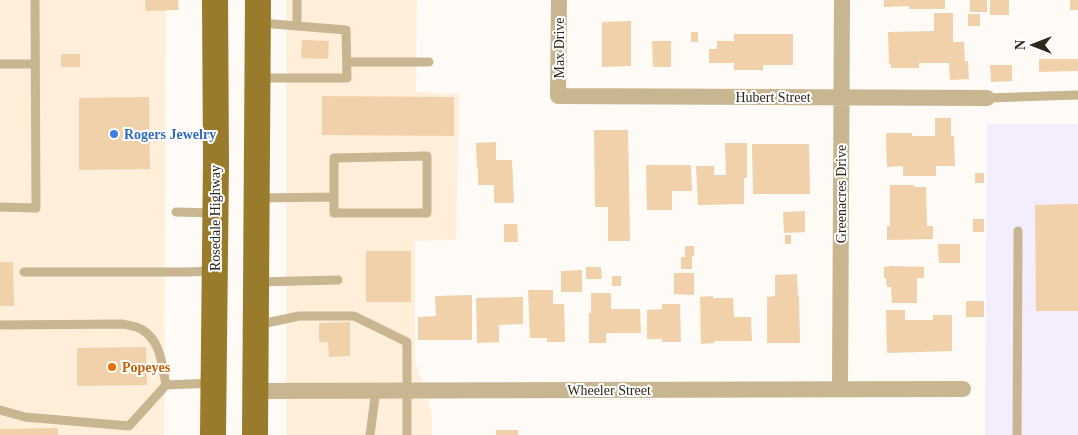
<svg xmlns="http://www.w3.org/2000/svg" width="1078" height="435" font-family="Georgia,serif">
  <style>
    .built { fill: #ffeeda }
    .education { fill: #f4edfe }
    .building { fill: #f0d1aa }
    .lines { fill: none; stroke-linecap: round; stroke-linejoin: round }
    .service { stroke: #c7b690; stroke-width: 9 }
    .minor { stroke: #c7b690; stroke-width: 16 }
    .primary { stroke: #9a7b2b; stroke-width: 26 }
    .shop-dot { fill: #3f7fe0; stroke: #fff; stroke-width: 2 }
    .food-dot { fill: #e8710a; stroke: #fff; stroke-width: 2 }
    .labels { text-anchor: middle; stroke-width: 4; stroke-linejoin: round; paint-order: stroke }
    .street-label { font-size: 14px; fill: #2f271c; stroke: #fff }
    .shop-label { font-size: 14px; font-weight: bold; fill: #366cbe; stroke: #fff; text-anchor: start }
    .food-label { font-size: 14px; font-weight: bold; fill: #c56008; stroke: #fff; text-anchor: start }
  </style>
  <rect width="100%" height="100%" fill="#fefaf5"/>
  <path class="built" d="M0,0H166L164,435H0Z
    M286,0H417L416,92L459,94L456,240L415,241V361L432,414V435H286Z"/>
  <path class="education" d="M987,124H1078V435H985Z"/>
  <path class="building" d="M145,0H178L179,10L146,11Z
    M884,0H945V9H909V6L884,7Z
    M970,0H987V12H970Z
    M990,0H1009V15H990Z
    M1070,0H1078V10H1070Z
    M934,13H953V42H964L965,61H968L969,79L950,80L949,63H919V68H891V64H889L888,32L934,31Z
    M968,14H980V26H968Z
    M631,21V66L602,67V22Z
    M691,32H698V42H691Z
    M734,34H793V65H763V70H734V63H709V49H717V41H734Z
    M302,40L329,41L328,59L301,58Z
    M652,41H671V67H653Z
    M61,54H80V67H61Z
    M1039,59H1078V71L1039,72Z
    M990,65H1012V81L991,82Z
    M322,96L454,97V136L322,135Z
    M149,97L150,169L79,170V98Z
    M935,118H951V136H954L955,166H936V176H903V166L887,167L886,133H912V136H935Z
    M594,130H628L630,241H608V207H595Z
    M496,142V160H512L514,203H494V185H478V169H477L476,143Z
    M725,143H747V178H744V204L698,205L696,166H714V175H726Z
    M752,144H809L810,194H753Z
    M646,165H691L692,191H672V210H647Z
    M975,173H984V183H975Z
    M890,185H914V187H926L927,226H933V239L887,240V226H890Z
    M1078,204V311H1036L1035,205Z
    M805,211V232L784,233L783,212Z
    M973,219H984V232H973Z
    M504,224H517L518,242H504Z
    M785,235H791V244H785Z
    M938,244H960V263H939Z
    M685,246H694V256H692V269H681V257H685Z
    M366,251H411V302H366Z
    M0,262H13L14,306H0Z
    M891,266L924,267V278H917V303H892L891,287H887L886,278H884V267Z
    M586,267H601L602,279H586Z
    M582,270V292H561V271Z
    M674,273H694V295L674,294Z
    M797,274L798,296H799L800,343H767V297L775,296V275Z
    M612,276H621V286H612Z
    M528,290H553V304H564L565,342H547V338H530Z
    M591,293H611V309H640L641,333H606V343H589V313H591Z
    M472,295V340H418V317L436,316L435,296Z
    M713,296V298H733L734,317H751L752,341H714V343L701,344L700,297Z
    M523,297V324L499,325V342L477,343L476,298Z
    M966,301H984V317H966Z
    M662,304H680L681,342H662V339H647V310L662,309Z
    M886,310H905V320H933V315H952V351L887,353Z
    M350,322V356L329,357L328,342H319V323Z
    M146,347L147,385L77,386V348Z
    M58,428V435H0V429Z
    M496,430H518V435H496Z"/>
  <g class="lines">
    <path class="service" d="M297,0V26
      M347,62H429
      M0,64H35
      M261,78H347L346,30L261,23
      M987,98L1078,95
      M427,156V213H334V158Z
      M259,198L334,197
      M0,207L36,208L35,0
      M176,212L213,213
      M24,272H188L212,271
      M257,282L338,280
      M0,325L122,324C128,325 136,326 141,329C161,340 162,365 166,385
      M257,325L299,316H354L407,342V435
      M0,410L25,417L129,426L166,385L213,383
      M370,435L376,390
      M1017,435L1018,231"/>
    <path class="minor" d="M559,0L558,96L987,98
      M840,389L842,0
      M255,391L963,389"/>
    <path class="primary" d="M213,435L216,162L215,0
      M255,435L258,0"/>
  </g>
  <circle class="shop-dot" cx="114" cy="134" r="5"/>
  <circle class="food-dot" cx="112" cy="367" r="5"/>
  <g class="labels">
    <g class="street-label">
      <text transform="translate(559 48) rotate(-90)" y="5">Max Drive</text>
      <text x="773" y="102">Hubert Street</text>
      <text transform="translate(841 194) rotate(-90)" y="5">Greenacres Drive</text>
      <text transform="translate(215 218) rotate(-90)" y="5">Rosedale Highway</text>
      <text x="609" y="395">Wheeler Street</text>
    </g>
    <g class="shop-label">
      <text x="124" y="139">Rogers Jewelry</text>
    </g>
    <g class="food-label">
      <text x="122" y="372">Popeyes</text>
    </g>
  </g>
  <g transform="translate(1033 45) rotate(270)" stroke="#ffffff" stroke-width="4" paint-order="stroke">
  <path d="M0-4L9 19L0 12L-9 19Z" fill="#2f271c"/>
  <text y="-8" font-size="14" font-weight="bold" text-anchor="middle" fill="#2f271c">N</text>
  </g>
</svg>
